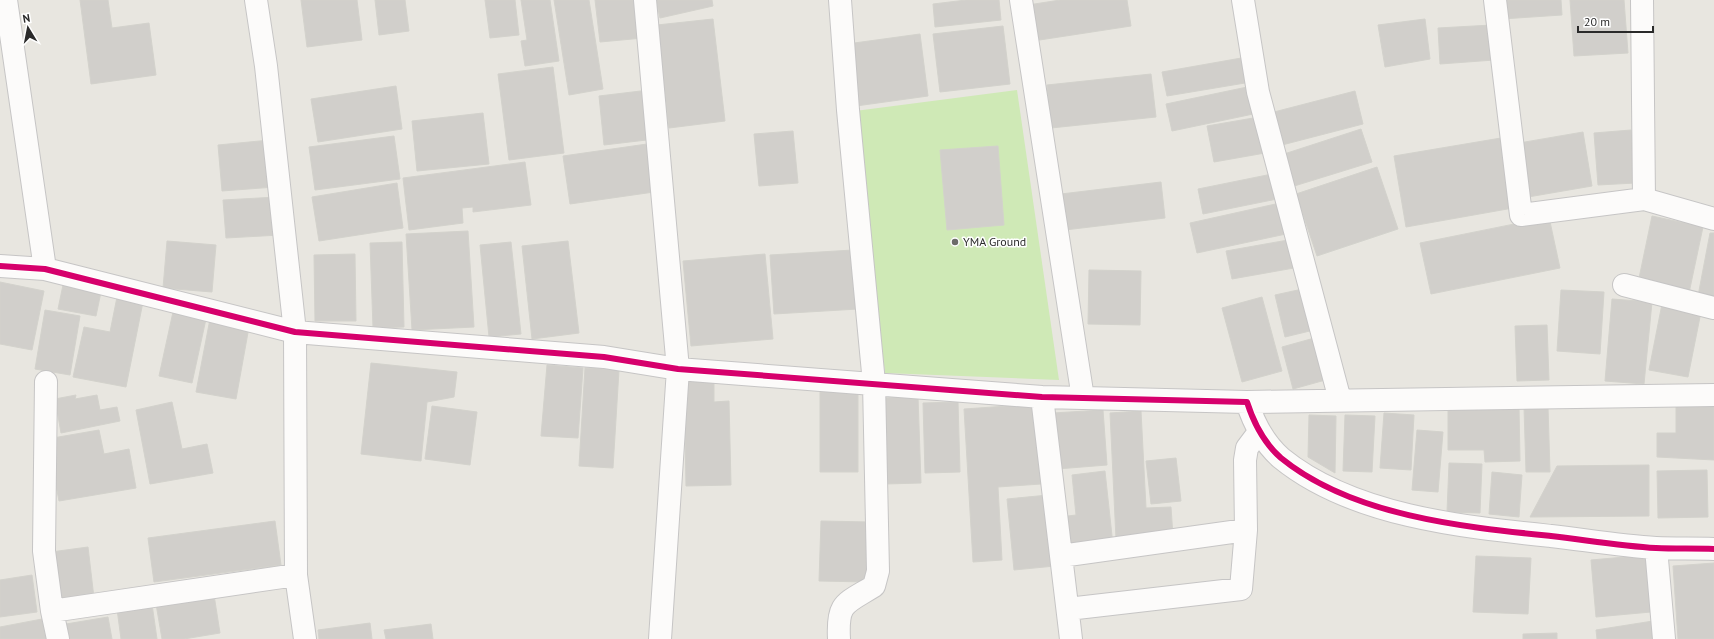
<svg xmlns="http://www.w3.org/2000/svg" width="1714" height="639" font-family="'PT Sans',sans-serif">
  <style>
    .pitch { fill: #cfe9b6 }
    .building { fill: #d1cfcb; stroke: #d3d2cc }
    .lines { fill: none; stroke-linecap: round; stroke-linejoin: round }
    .minor-casing { stroke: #c6c5c5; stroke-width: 24 }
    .minor { stroke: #fcfbfa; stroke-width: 22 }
    .cycleway-casing { stroke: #fff; stroke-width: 8 }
    .cycleway { stroke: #d6006c; stroke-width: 6 }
    .poi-dot { fill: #6c6c6a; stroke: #fff; stroke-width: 1.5 }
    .labels { text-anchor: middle; stroke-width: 3; stroke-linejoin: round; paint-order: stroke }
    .poi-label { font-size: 12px; fill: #2a2a2a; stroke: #fff; text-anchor: start }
  </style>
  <rect width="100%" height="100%" fill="#e8e6e0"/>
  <path class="pitch" d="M1017,90L1059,380L885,373L855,111Z"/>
  <path class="building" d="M80,0H108L112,28L149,23L156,75L91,84Z
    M301,0H357L362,40L307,47Z
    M375,0H405L409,31L379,35Z
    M485,0H515L519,35L490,38Z
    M521,0H550L559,61L525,66L521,41L527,40Z
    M554,0H589L603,89L569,95Z
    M595,0H639L643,38L600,42Z
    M656,0H712L713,6L660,18Z
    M966,0H999L1001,20L935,27L933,4Z
    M1060,0H1127L1131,26L1033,41L1028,5Z
    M1500,0H1561L1562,15L1502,19Z
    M1570,0H1624L1628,53L1574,56Z
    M713,19L725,121L669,128L657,25Z
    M1425,19L1430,59L1385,67L1378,25Z
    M1492,25L1494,60L1440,64L1438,28Z
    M1003,26L1010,84L940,92L933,34Z
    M920,34L928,96L856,106L847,44Z
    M1247,57L1251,82L1167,96L1162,72Z
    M553,67L564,153L509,160L498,74Z
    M1151,74L1156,117L1051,128L1047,85Z
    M396,86L402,129L318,142L311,99Z
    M1252,86L1258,113L1172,131L1166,104Z
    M649,90L655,139L604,145L599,96Z
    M1355,91L1363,124L1282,145L1274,112Z
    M483,113L489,164L417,171L412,121Z
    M1259,117L1265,153L1214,162L1207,126Z
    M1361,129L1372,162L1291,187L1281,155Z
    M1631,130L1635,183L1598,185L1594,133Z
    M793,131L798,183L759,186L754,134Z
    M1583,132L1592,186L1528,197L1519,143Z
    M394,136L400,179L315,190L309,147Z
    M1501,138L1513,208L1406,227L1394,156Z
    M270,140L275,187L222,191L218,145Z
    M647,144L654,192L570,204L563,156Z
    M998,146L1004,225L947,230L940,150Z
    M525,162L531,205L473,212V207L462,208L463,223L409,230L403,178Z
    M1377,167L1398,229L1317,256L1296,194Z
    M1272,174L1277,199L1203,214L1198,189Z
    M1161,182L1165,218L1065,230L1061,194Z
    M397,183L403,228L319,241L312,197Z
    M277,197L280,235L226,238L223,200Z
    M1280,203L1286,234L1197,253L1190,223Z
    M1652,216L1703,227L1689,293L1638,283Z
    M1549,217L1560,268L1431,294L1420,243Z
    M468,231L474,327L412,330L406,234Z
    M1710,233H1714V299L1698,296Z
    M1288,240L1294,268L1232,279L1226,251Z
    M167,241L216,245L212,292L163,288Z
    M568,241L579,333L532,339L522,246Z
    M402,242L404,327L373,328L370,243Z
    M511,242L521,334L489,337L480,245Z
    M853,250L858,309L774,314L770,255Z
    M355,254L356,321H315L314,255Z
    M765,254L773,339L691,346L683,261Z
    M1089,270L1141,271L1140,325L1088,324Z
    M0,282L44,291L32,350L0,344Z
    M63,285L101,292L96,316L58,309Z
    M1307,288L1318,329L1285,337L1275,295Z
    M1561,290L1604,292L1600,354L1557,351Z
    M117,297L143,302L126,387L73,377L84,327L110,332Z
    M1262,297L1282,371L1242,382L1222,308Z
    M1612,299L1652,302L1644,384L1605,381Z
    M1662,304L1701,312L1688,377L1649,370Z
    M45,310L80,316L70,375L35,369Z
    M173,312L206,319L192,383L159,376Z
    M210,319L249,327L236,399L196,392Z
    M1547,325L1549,380L1517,381L1515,326Z
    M1318,337L1329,379L1293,389L1282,347Z
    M371,363L457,372L454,397L427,402L421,461L361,454Z
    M547,365L583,368L578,438L541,436Z
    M585,368L619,370L613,468L579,466Z
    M714,379V402L729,401L731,485L686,486L684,380Z
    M820,392H858V472H820Z
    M76,395L75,399L97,395L100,410L117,407L120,421L61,433L55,399Z
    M918,397L921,483L885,484L883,398Z
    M1676,401L1714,404V460L1657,457V433H1676Z
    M172,402L182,449L207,444L213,473L150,484L136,410Z
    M958,402L960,472L925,473L923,403Z
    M1036,404L1041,484L998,487L1002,560L973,562L964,409Z
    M432,406L477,412L470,465L425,459Z
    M1519,407L1520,461L1485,462L1484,450H1448V408Z
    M1548,407L1550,472H1526L1524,408Z
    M1103,410L1107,465L1057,469L1053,413Z
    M1141,411L1146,508L1171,507L1173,536L1116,539L1110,413Z
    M1384,413L1414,415L1411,470L1380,468Z
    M1309,415L1336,416L1335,473L1308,457Z
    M1345,415L1375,416L1372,472L1343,471Z
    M99,430L104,454L129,449L136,488L59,501L47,439Z
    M1417,430L1443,432L1438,492L1412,490Z
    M1176,458L1181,501L1151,504L1146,461Z
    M1449,463L1482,464L1480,513L1447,512Z
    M1649,465V516L1530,517L1557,466Z
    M1707,470L1708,517L1658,518L1657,471Z
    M1105,471L1113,545L1064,550L1060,517L1076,515L1072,475Z
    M1492,472L1522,475L1519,517L1489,514Z
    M1048,495L1055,566L1014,570L1007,499Z
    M275,521L281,565L154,582L148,538Z
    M821,521L869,522L868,582L819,581Z
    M88,547L94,598L57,602L51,552Z
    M1647,555L1651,612L1596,617L1591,560Z
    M1476,556L1531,558L1528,614L1473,612Z
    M1714,563V639H1678L1673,566Z
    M32,575L37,612L0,617V580Z
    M214,595L220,633L184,639H162L156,604Z
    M152,604L157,639H121L117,609Z
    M108,617L112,639H69L66,624Z
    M42,619L46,639H0V627Z
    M1653,621L1656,639H1597L1596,630Z
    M370,623L372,639H319L318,630Z
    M431,624L433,639H386L384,630Z
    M1557,633V639H1523V634Z"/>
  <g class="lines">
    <defs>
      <path id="minor" d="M6,0L45,269
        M256,0L266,66L295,332L296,575L305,639
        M645,0L678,369L660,639
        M1021,0L1083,398
        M1243,0L1258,92L1340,400
        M1495,0L1521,215L1644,199
        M1642,0L1644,199L1714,219
        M0,266L45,269L295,332L604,357L678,369L1042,397L1247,402C1254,424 1264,443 1281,458C1352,516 1463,527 1551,536C1586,540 1621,546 1656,548C1676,549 1695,548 1714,549
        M1624,285L1714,308
        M46,382L44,551L52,611L58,639
        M1042,397L1071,639
        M1247,402L1714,395
        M1656,548L1664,639
        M1061,556L1246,530
        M1068,609L1241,589L1246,530L1245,460L1247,448L1259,432
        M52,611L296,575
        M839,639C837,602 845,604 874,586L878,571L874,383L848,110L840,0"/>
    </defs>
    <use href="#minor" class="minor-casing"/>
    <use href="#minor" class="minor"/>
    <defs>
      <path id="cycleway" d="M0,266L45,269L295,332L604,357L678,369L1042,397L1247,402C1254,424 1264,443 1281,458C1352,516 1463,527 1551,536C1586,540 1621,546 1656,548C1676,549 1695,548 1714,549"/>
    </defs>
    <use href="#cycleway" class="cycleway-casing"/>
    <use href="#cycleway" class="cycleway"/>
  </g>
  <circle class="poi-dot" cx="955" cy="242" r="4"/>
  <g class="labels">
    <g class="poi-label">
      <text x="963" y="246">YMA Ground</text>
    </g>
  </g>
  <g transform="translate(28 28) rotate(350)" stroke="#ffffff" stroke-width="3" paint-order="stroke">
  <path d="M0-3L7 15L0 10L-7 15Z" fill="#2a2a2a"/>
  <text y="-6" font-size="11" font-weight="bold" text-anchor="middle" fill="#2a2a2a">N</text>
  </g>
  <path d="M1578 26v6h75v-6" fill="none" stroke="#2a2a2a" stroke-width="2"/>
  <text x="1584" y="26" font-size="12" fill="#2a2a2a" stroke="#ffffff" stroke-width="3" paint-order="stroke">20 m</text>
</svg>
